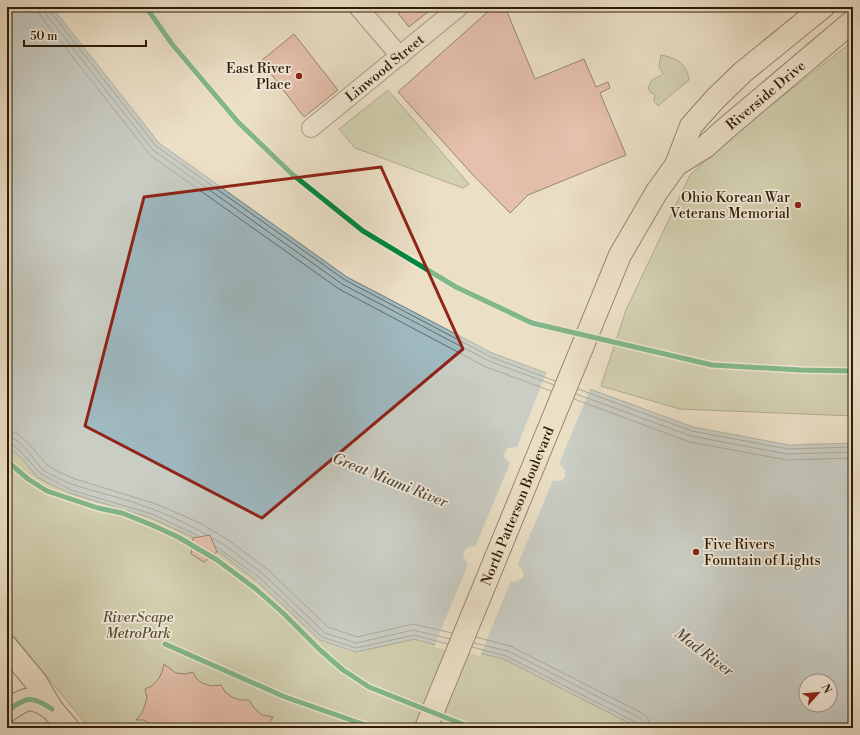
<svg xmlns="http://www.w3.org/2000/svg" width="860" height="735" font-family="'Libre Bodoni',serif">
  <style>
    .green { fill: #b5c297; stroke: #716f4e }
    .water { fill: #9fb9c1; stroke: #717a76; fill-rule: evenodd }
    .pier { fill: #ebdfc6 }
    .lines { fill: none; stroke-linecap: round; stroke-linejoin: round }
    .shore { stroke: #666a63; stroke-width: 1 }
    .building { fill: #dd9b8c; stroke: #2d1c05 }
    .minor-casing { stroke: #5c4d35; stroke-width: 20 }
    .major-casing { stroke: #2d1c05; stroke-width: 24 }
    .minor { stroke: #f2eada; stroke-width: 18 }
    .major { stroke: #ebdfc6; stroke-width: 22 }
    .cycleway-casing { stroke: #f2eada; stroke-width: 8 }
    .cycleway { stroke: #00873e; stroke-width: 5 }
    .marked { fill: none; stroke: #8f2418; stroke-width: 3; stroke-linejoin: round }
    .poi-dot { fill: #8f2418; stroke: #f2eada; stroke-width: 1.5 }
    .labels { text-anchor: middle; stroke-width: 3.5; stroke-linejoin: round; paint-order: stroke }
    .poi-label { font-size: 14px; fill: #2d1c05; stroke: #f2eada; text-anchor: end }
    .street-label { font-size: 14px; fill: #2d1c05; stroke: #f2eada }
    .park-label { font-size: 14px; font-style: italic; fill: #564e31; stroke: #f2eada }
    .water-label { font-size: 15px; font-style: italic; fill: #4f4b3d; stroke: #f2eada }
  </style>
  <rect width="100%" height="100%" fill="#ebdfc6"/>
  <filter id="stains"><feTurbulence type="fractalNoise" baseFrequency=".005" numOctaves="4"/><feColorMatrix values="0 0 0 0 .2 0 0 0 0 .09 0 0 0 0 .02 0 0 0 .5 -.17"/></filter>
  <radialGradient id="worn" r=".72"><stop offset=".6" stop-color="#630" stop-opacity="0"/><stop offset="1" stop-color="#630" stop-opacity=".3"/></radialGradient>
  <path class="green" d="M853,41V416L680,409L601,386L626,310L690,175L728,139Z
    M661,55C676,58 687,63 689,80L658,106L654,101L655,95L650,92L648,87L652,80L663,74L659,66Z
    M388,90L469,184L463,188L355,148L339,129Z
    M7,445L19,455L37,477L52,485L70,493L151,518L193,537L220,553L356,652L414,639L447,648L467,650L504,659L639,728H398L392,726L391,728H89L7,628Z"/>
  <path class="water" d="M7,7H52L159,143L347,277L492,353L693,427L789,445L853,443V728H639L504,659L467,650L447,648L414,639L356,652L320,640L257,581L220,553L193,537L151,518L70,493L52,485L37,477L23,460L7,445ZM806,681H830V705H806Z"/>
  <path class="pier" d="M547,371L591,387L559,464L563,467L565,471V476L562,480L558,481L553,480L518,564L524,573L523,577L520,580L515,582L511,581L480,656L467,652L447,650L434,647L468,564L463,556L464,552L467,548L471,546L475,547L510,463L504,457L505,452L508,448L517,447Z"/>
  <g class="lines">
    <path class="shore" d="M38,7L39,13L42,18L150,155L339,289L486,367L551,391
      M44,7L46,14L153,150L342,284L489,361L554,385
      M49,7L50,11L156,146L345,280L491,357L555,381
      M578,389L692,431L788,449L853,447
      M576,394L691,436L787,454L853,452
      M574,399L690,442L787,460L853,458
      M7,431L13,432L18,434L30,445L47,465L59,472L75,479L156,504L200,523L228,540L267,569L328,627L357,637L413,624L452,633
      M7,437C22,438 33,460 42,469C46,472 51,475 56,477C75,487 96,491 116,497C147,506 179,518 207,535
      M7,442L11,443L22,453L40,473L54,481L71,490L152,514L199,536
      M212,538L226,546L263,574L325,633L356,643L413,630L450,639
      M215,546L260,578L322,637L356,648L414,635L448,644
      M476,637L510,646L642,713L648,719L651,728
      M474,643L508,651L640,718L644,723L645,728
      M472,647L506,656L637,723L639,725L640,728"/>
  </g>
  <path class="building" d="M406,7H434L409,27L398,13Z
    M493,7H505L535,79L584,59L596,87L608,82L610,88L600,93L626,155L528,195L510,213L473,175L398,92Z
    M294,34L338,90L304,117L261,61Z
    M210,535L217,552L204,562L191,554L193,538Z
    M164,664L176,673L186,674L193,672L196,678L202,683L211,686L221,685L225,692L232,697L240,700H249L254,708L262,715L273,717L266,728H156L144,720H136L142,713L145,705L147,698L145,689L152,686L159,678L162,672Z"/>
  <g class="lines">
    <defs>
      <g id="minor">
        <path d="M358,7L400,56"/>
        <path id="s1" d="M311,128L459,7"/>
      </g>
      <g id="major">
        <path id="s2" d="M676,165L705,147L725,129L853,21"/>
        <path d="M7,647L36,682L52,709L68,728"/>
        <path d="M7,711C27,697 31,695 52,709"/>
        <path id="s3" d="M426,728L620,255L656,193L676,165L691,126L715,99L743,72L823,7"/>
      </g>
    </defs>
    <use href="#minor" class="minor-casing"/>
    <use href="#major" class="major-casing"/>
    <use href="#minor" class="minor"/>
    <use href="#major" class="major"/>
    <defs>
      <path id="cycleway" d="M146,7L172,44L238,122L292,174L363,231L456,287L532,323L712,365L800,370L853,371
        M7,461L28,479L47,491L98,508L122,513L152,525L178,537L217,560L256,589L284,614L320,650L343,670L369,687L472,728
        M165,644L285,697L374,728
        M7,711C27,697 31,695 52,709"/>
    </defs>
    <use href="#cycleway" class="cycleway-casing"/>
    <use href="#cycleway" class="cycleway"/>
  </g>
  <path d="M0 0H860V735H0ZM381,167L463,349L262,518L85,426L144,197Z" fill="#ebdfc6" fill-opacity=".55" fill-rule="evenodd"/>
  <path class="marked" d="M381,167L463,349L262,518L85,426L144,197Z"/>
  <g class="poi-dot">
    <circle cx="299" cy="76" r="4"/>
    <circle cx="798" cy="205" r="4"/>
    <circle cx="696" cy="552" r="4"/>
  </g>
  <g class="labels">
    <g class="poi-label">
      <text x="291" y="73">East River<tspan x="291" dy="16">Place</tspan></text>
      <text x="790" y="202">Ohio Korean War<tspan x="790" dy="16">Veterans Memorial</tspan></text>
      <text x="704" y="549" text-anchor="start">Five Rivers<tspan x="704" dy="16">Fountain of Lights</tspan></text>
    </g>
    <g class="street-label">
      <text dy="5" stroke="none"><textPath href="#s1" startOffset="95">Linwood Street</textPath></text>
      <text dy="5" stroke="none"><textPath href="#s2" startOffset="114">Riverside Drive</textPath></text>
      <text dy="5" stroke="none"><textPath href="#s3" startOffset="240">North Patterson Boulevard</textPath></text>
    </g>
    <g class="park-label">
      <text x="138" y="622">RiverScape<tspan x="138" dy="16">MetroPark</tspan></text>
    </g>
    <g class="water-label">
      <text transform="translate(390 480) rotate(22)" y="5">Great Miami River</text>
      <text transform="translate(704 652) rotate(37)" y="5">Mad River</text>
    </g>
  </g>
  <rect width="860" height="735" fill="none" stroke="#ebdfc6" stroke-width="24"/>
  <rect x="8" y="8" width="844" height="719" fill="none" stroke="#2d1c05" stroke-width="2"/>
  <rect x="12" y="12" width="836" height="711" fill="none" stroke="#2d1c05"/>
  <g transform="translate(818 693) rotate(63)"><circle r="19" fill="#f2eada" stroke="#a39885"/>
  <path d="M0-3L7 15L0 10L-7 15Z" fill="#8f2418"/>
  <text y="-6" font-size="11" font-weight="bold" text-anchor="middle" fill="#2d1c05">N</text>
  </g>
  <path d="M24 40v6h122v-6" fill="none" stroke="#2d1c05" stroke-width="2"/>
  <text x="30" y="40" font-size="12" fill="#2d1c05" stroke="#f2eada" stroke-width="3" paint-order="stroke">50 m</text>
  <rect width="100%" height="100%" filter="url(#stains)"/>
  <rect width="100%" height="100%" fill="url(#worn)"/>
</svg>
